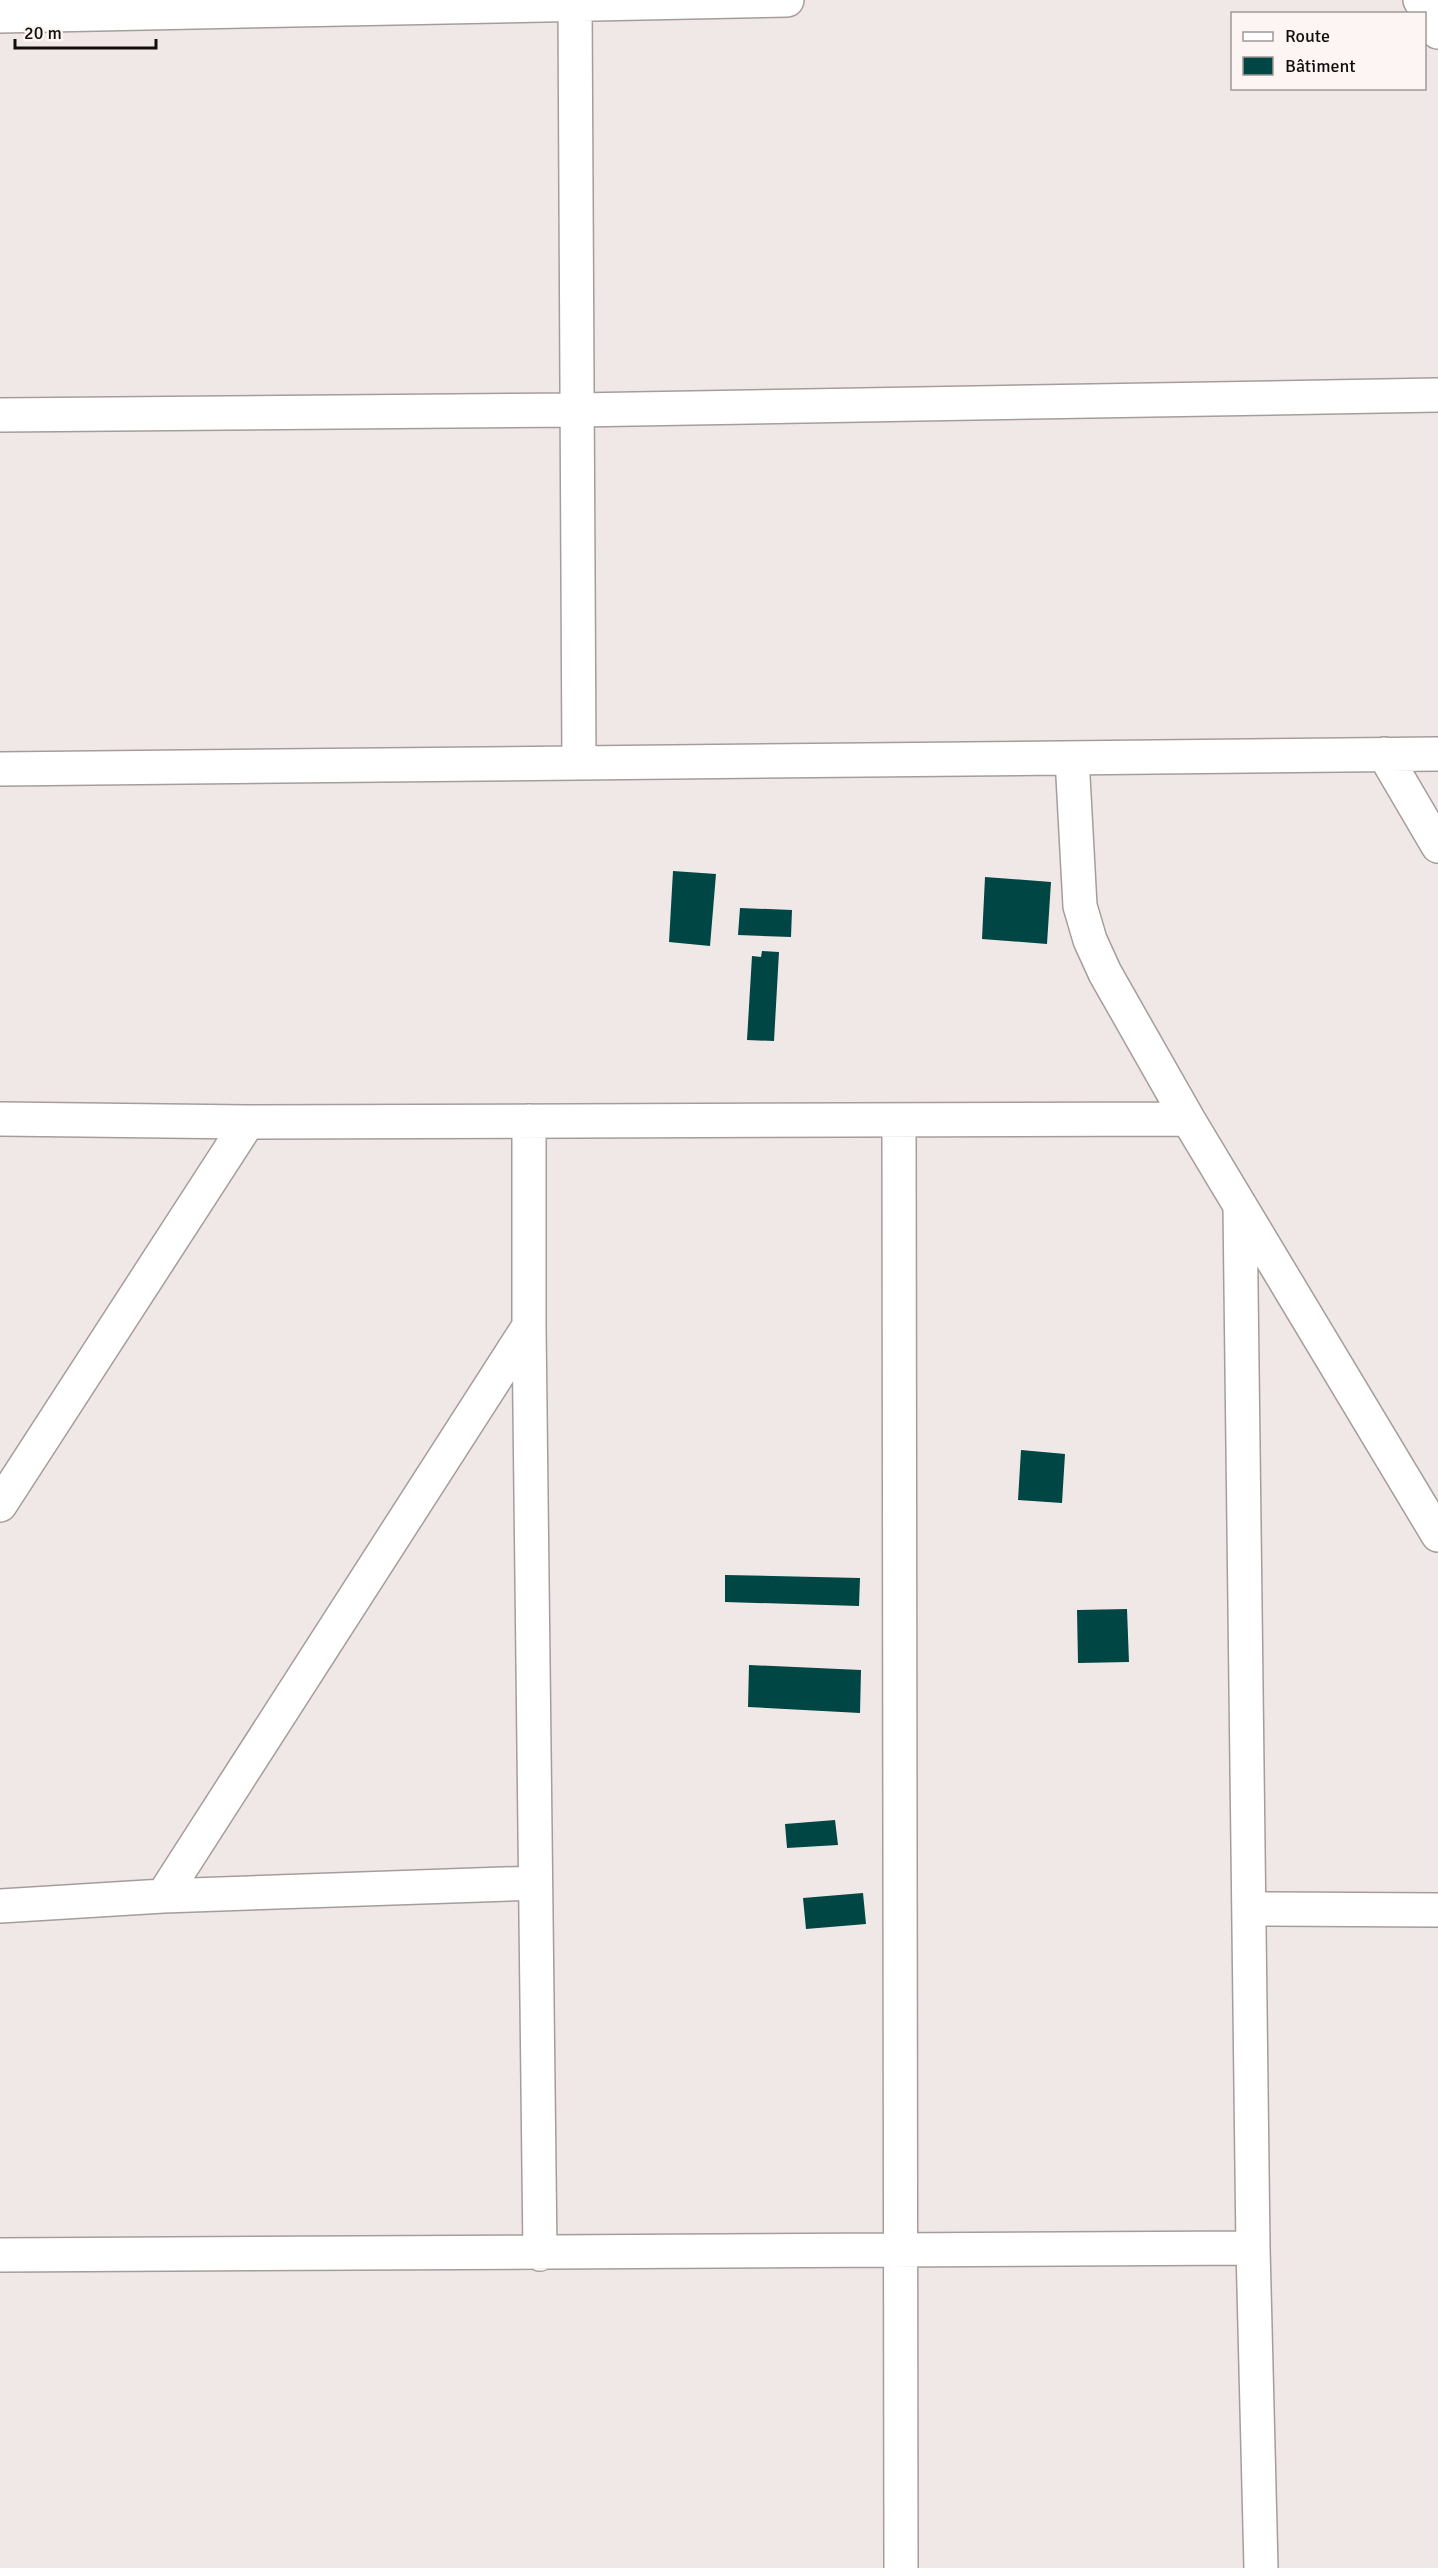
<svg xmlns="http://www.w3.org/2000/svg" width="1438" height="2568" font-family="Signika,sans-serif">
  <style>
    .building { fill: #004644 }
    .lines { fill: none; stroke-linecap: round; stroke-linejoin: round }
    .minor-casing { stroke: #a59d9b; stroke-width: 36 }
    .minor { stroke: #fff; stroke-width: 33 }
  </style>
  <rect width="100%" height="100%" fill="#f0e8e6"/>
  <path class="building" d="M673,871L716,874L710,946L669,942Z
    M985,877L1051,882L1047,944L982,939Z
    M740,908L792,910L791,937L738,935Z
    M762,951L779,952L774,1041L747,1040L752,956L761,957Z
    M1021,1450L1065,1454L1062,1503L1018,1500Z
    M725,1575L860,1578L859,1606L725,1602Z
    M1127,1609L1129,1662L1078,1663L1077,1610Z
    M749,1665L861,1670L860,1713L748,1707Z
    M835,1820L838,1845L787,1848L785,1824Z
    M863,1893L866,1924L806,1929L803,1898Z"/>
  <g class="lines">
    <defs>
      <path id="minor" d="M1420,0L1438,32
        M575,5L579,763
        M0,16L787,0
        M0,415L577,410L1438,395
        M1384,754L1438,846
        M1072,758L1080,906L1090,940L1105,973L1188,1119L1438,1535
        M0,769L1438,754
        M0,1119L248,1122L1188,1119
        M899,1120L901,2568
        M529,1121V1326L540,2254
        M1240,1206L1253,2248L1261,2568
        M0,1505L248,1122
        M163,1896L529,1326
        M0,1906L163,1896L535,1883
        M1250,1909L1438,1910
        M0,2255L1253,2248"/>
    </defs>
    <use href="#minor" class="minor-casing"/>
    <use href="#minor" class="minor"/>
  </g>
  <rect x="1231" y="12" width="195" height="78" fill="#fdf5f3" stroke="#9f9997" stroke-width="1.5"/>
  <rect x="1243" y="32" width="30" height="9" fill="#ffffff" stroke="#9f9997" stroke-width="1.5"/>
  <text x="1285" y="42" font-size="18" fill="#110e0e">Route</text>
  <rect x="1243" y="57" width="30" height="18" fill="#004644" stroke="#9f9997" stroke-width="1.5"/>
  <text x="1285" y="72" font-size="18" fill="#110e0e">Bâtiment</text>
  <path d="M15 39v9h141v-9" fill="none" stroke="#110e0e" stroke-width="3"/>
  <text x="24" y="39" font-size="18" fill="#110e0e" stroke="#fdf5f3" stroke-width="4.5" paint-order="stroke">20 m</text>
</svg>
